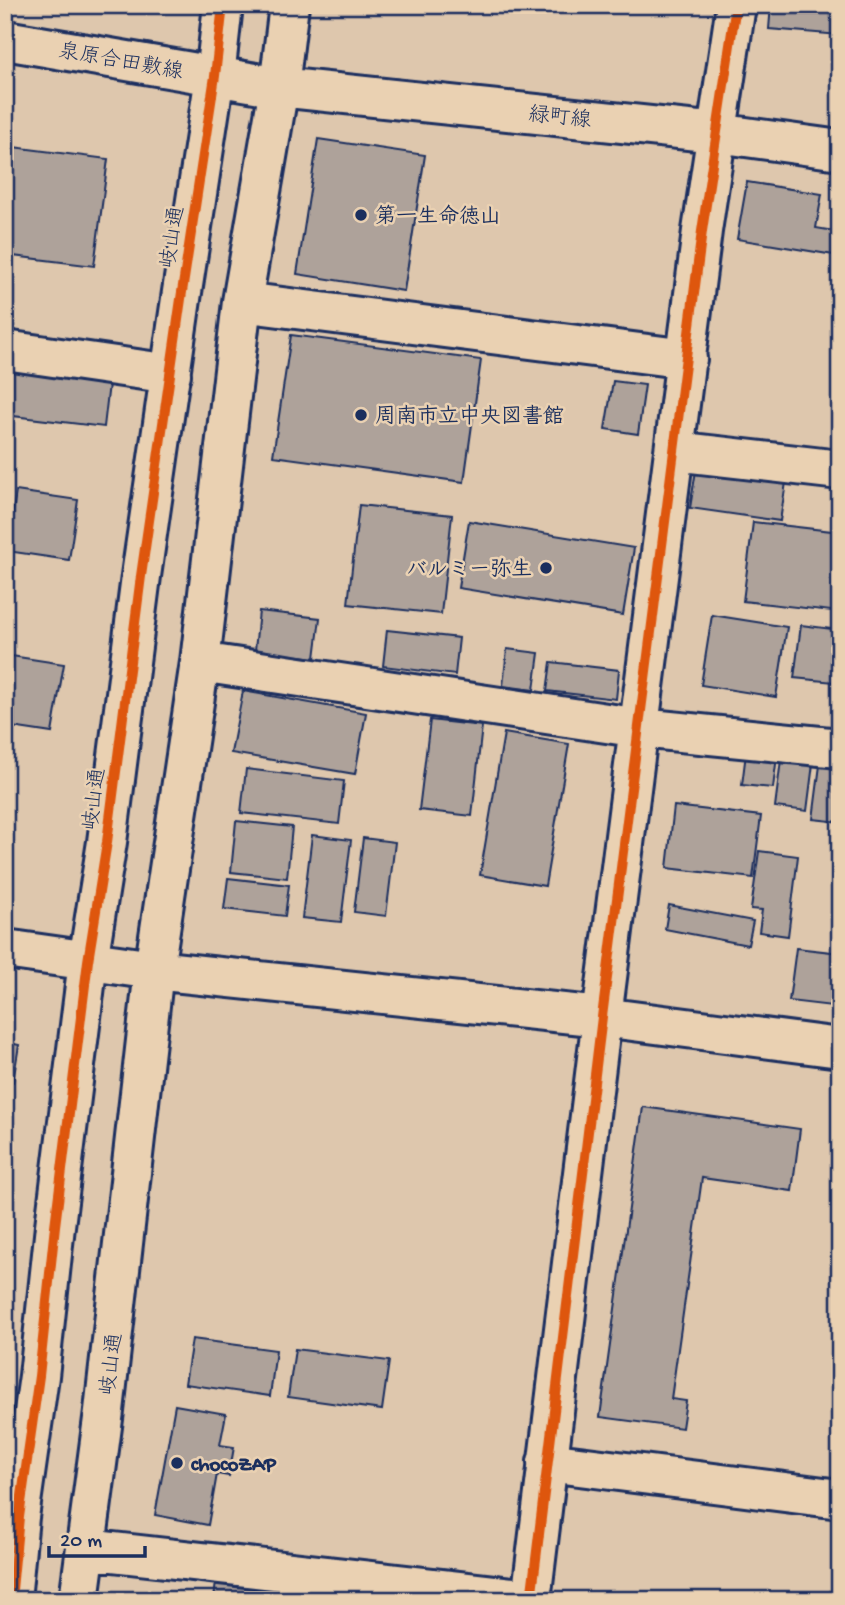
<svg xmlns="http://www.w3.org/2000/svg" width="845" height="1605" font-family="'Gochi Hand','Klee One',sans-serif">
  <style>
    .building { fill: #aea29a; stroke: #1b2f5e; stroke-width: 2 }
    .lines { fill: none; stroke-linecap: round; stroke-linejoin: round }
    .minor-casing { stroke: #1b2f5e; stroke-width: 44 }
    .minor { stroke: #ead1b2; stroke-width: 38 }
    .cycleway-casing { stroke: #ead1b2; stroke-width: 15 }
    .cycleway { stroke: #de5710; stroke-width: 10 }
    .poi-dot { fill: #1b2f5e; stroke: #ead1b2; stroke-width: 2.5 }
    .labels { text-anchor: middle; stroke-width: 5; stroke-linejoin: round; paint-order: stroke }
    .street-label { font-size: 21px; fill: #1b2f5e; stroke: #ead1b2 }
    .poi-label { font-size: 21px; font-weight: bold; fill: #1b2f5e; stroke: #ead1b2; text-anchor: start }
  </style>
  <rect width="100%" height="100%" fill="#dec7ad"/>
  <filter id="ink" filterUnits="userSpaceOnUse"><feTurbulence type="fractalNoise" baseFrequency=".0143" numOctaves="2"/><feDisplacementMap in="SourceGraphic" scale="14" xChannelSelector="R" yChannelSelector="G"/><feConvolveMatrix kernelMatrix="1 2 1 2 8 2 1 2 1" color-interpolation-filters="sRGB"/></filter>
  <g filter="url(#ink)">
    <path class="building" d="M771,5H840V35L769,29Z
      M318,139L425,155L404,291L297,274Z
      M5,146L108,159L94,266L5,255Z
      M747,182L822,194L816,228L840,232V256L737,239Z
      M291,335L481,360L464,482L273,456Z
      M8,362L110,375L104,427L5,415V380Z
      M613,381L645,385L638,434L605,429Z
      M697,464L787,476L780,521L690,508Z
      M16,491L78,500L69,560L7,551Z
      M359,505L452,515L441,614L348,604Z
      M469,521L634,548L623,615L458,588Z
      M753,522L840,532V612L743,601Z
      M259,611L320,618L315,658L255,650Z
      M712,615L787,627L776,697L701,685Z
      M801,625L840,630L834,682L794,678Z
      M387,630L459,638L455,675L383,666Z
      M507,649L539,653L534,690L503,686Z
      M5,655L64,664L52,733L5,726Z
      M551,662L619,670L616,699L547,691Z
      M243,691L366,713L355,774L231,753Z
      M430,720L482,726L472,816L419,810Z
      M504,733L569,744L545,886L480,875Z
      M747,745L778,748L773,788L742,785Z
      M782,752L814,756L807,811L775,807Z
      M820,765L840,767V822L813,819Z
      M246,769L344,781L339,824L241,813Z
      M674,806L761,816L753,878L667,868Z
      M236,821L292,827L287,878L231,872Z
      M312,835L351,840L341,922L302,918Z
      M363,838L395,842L386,916L354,912Z
      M759,851L798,856L788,936L759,932L762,910L751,909Z
      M228,878L289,885L285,916L224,909Z
      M669,905L753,921L748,945L665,929Z
      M796,948L840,953V1007L789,1001Z
      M5,1042L19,1045L13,1082L5,1081Z
      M643,1107L800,1129L792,1191L702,1178L671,1399L686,1401L682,1428L600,1417Z
      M192,1339L276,1350L270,1396L185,1384Z
      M295,1349L389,1361L382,1410L288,1397Z
      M175,1405L226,1414L220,1445L234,1447L229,1476L217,1474L208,1525L155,1515Z
      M216,1581L275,1587L274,1600H214Z"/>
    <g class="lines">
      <defs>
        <path id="minor" d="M5,40L279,87L717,133L840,150
          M242,302L687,359
          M5,350L171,374
          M674,451L840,470
          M200,662L640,728L840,748
          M5,949L154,970L602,1017L840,1048
          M547,1462L840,1499
          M86,1549L531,1599
          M11,1600L19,1517L39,1376L55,1226L88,961L107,842L141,576L182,292L215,76L223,5
          M79,1600L104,1411L154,970L200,662L242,302L279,87L289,5
          M531,1600L602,1017L702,231L736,5"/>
      </defs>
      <use href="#minor" class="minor-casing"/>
      <use href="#minor" class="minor"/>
      <defs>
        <path id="cycleway" d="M11,1600L19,1517L39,1376L55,1226L88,961L107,842L141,576L182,292L215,76L223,5
          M531,1600L602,1017L702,231L736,5"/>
      </defs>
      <use href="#cycleway" class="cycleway-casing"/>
      <use href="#cycleway" class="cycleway"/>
    </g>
  </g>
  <g class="poi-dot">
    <circle cx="361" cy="215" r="7"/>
    <circle cx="361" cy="415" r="7"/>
    <circle cx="546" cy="568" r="7"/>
    <circle cx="177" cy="1463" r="7"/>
  </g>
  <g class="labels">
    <g class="street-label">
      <text transform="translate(121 60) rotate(10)" y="7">泉原合田敷線</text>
      <text transform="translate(560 116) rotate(6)" y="7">緑町線</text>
      <text transform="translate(171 237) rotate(-81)" y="7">岐山通</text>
      <text transform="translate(93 799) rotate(-83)" y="7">岐山通</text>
      <text transform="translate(110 1364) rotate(-83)" y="7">岐山通</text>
    </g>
    <g class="poi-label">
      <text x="375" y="222">第一生命徳山</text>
      <text x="375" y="422">周南市立中央図書館</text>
      <text x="532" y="575" text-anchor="end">バルミー弥生</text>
      <text x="191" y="1470">chocoZAP</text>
    </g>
  </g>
  <rect width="845" height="1605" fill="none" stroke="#ead1b2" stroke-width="28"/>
  <rect x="14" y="14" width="817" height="1577" fill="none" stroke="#1b2f5e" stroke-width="2.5" filter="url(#ink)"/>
  <path d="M49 1546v10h96v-10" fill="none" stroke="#1b2f5e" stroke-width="3.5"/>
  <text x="60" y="1546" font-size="21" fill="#1b2f5e" stroke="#ead1b2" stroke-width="5" paint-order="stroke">20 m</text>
</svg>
